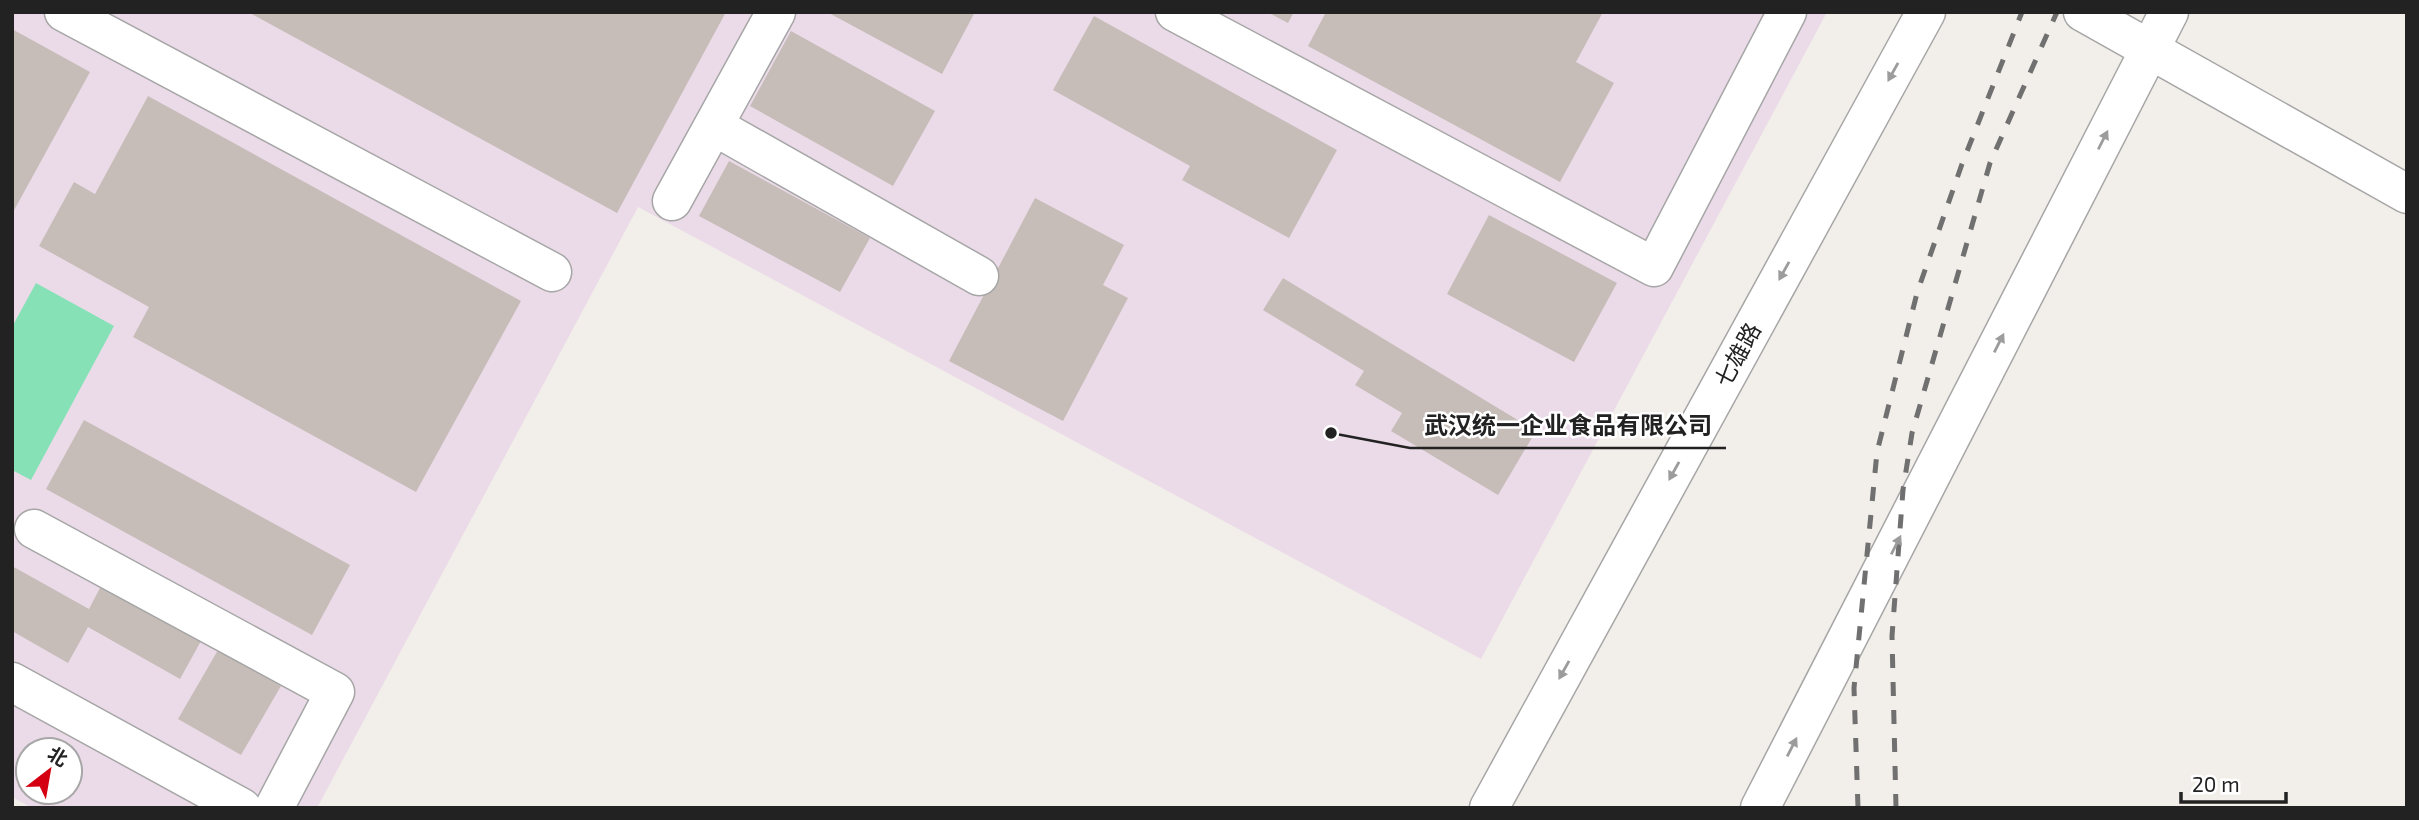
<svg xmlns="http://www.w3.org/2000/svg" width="2419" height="820" font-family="'Exo 2','Noto Sans SC',sans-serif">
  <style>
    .industrial { fill: #ebdbe9; fill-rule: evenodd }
    .pitch { fill: #87e1b6 }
    .building { fill: #c7bdb8 }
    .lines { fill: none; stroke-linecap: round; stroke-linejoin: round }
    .minor-casing { stroke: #a6a6a6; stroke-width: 41 }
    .minor { stroke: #fff; stroke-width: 38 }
    .rail { stroke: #707070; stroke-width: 5; stroke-dasharray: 14 14; stroke-linecap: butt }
    .oneway { fill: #9c9c9c }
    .labels { text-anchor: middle; stroke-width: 5; stroke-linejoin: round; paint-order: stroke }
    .street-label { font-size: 23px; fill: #222; stroke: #fff }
    .leader { fill: none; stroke: #222; stroke-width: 2.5 }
    .callout-dot { fill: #222; stroke: #fff; stroke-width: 2.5 }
    .callout-label { font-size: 24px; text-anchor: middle; font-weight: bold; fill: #222; stroke: #fff; stroke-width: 5; stroke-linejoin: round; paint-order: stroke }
  </style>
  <rect width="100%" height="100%" fill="#f2eee9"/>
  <path class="industrial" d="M12,12H1827L1481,659L638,207L317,808H32L12,797ZM28,750H70V792H28Z"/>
  <path class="pitch" d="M36,283L114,326L31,480L12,470V327Z"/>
  <path class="building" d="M248,12H726L617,213Z
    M827,12H975L942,74Z
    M1267,12H1294L1288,23Z
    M1326,12H1603L1576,62L1614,83L1560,182L1308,46Z
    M1094,16L1337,150L1289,238L1182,180L1190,166L1053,90Z
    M12,29L90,72L12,214Z
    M791,31L935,111L893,186L750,106Z
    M148,96L521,301L416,492L133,337L149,307L39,246L74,182L95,194Z
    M729,161L870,238L840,292L699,216Z
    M1035,198L1124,245L1103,285L1128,298L1063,421L949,361Z
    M1489,215L1617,283L1574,362L1447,294Z
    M1283,278L1536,431L1498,495L1391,431L1402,413L1355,385L1364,371L1263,310Z
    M84,420L350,565L312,635L46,489Z
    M12,566L89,609L101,586L201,641L180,679L88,627L68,663L12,631Z
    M218,650L281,686L241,755L178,719Z"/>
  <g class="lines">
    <defs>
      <path id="minor" d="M64,12L552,272
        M1175,12L1654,267L1787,12
        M2083,12L2407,194
        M714,126L979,276
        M672,201L776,12
        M34,529L335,692L274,808
        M12,682L242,808
        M1489,808L1926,12
        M1760,808L2169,12"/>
    </defs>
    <use href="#minor" class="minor-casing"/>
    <use href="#minor" class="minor"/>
    <path class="rail" d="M1858,808L1854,688L1877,452L1917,293L1962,164L2022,12
      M1896,808L1892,636L1903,490L1912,433L1990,163L2057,12"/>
  </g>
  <defs><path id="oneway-solid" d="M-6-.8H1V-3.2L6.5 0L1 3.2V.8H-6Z" transform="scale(1.75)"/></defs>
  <g class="oneway">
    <use href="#oneway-solid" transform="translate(1893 72) rotate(119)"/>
    <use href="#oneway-solid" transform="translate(2103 140) rotate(-63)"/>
    <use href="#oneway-solid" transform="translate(1784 271) rotate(119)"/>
    <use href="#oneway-solid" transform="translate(1999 343) rotate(-63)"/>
    <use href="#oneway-solid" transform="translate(1674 471) rotate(119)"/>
    <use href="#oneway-solid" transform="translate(1896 545) rotate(-63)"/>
    <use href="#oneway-solid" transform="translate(1564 670) rotate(119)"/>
    <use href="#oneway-solid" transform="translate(1792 747) rotate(-63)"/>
  </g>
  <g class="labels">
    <g class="street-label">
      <text transform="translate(1738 355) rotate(-61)" y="8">七雄路</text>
    </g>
  </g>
  <path class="leader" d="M1331 433L1410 448H1726"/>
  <circle class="callout-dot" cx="1331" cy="433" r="7"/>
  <g class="callout-label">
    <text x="1568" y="434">武汉统一企业食品有限公司</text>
  </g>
  <rect width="2419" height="820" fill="none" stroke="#222222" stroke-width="28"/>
  <g transform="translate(49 771) rotate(31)"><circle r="33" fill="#ffffff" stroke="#a7a7a7" stroke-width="2"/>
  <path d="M0-5L12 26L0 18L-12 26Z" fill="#d40012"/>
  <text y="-10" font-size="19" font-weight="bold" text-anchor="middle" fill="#222222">北</text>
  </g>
  <path d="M2181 792v10h105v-10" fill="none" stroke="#222222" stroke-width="3.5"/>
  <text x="2192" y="792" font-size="21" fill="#222222" stroke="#ffffff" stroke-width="5" paint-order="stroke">20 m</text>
</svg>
